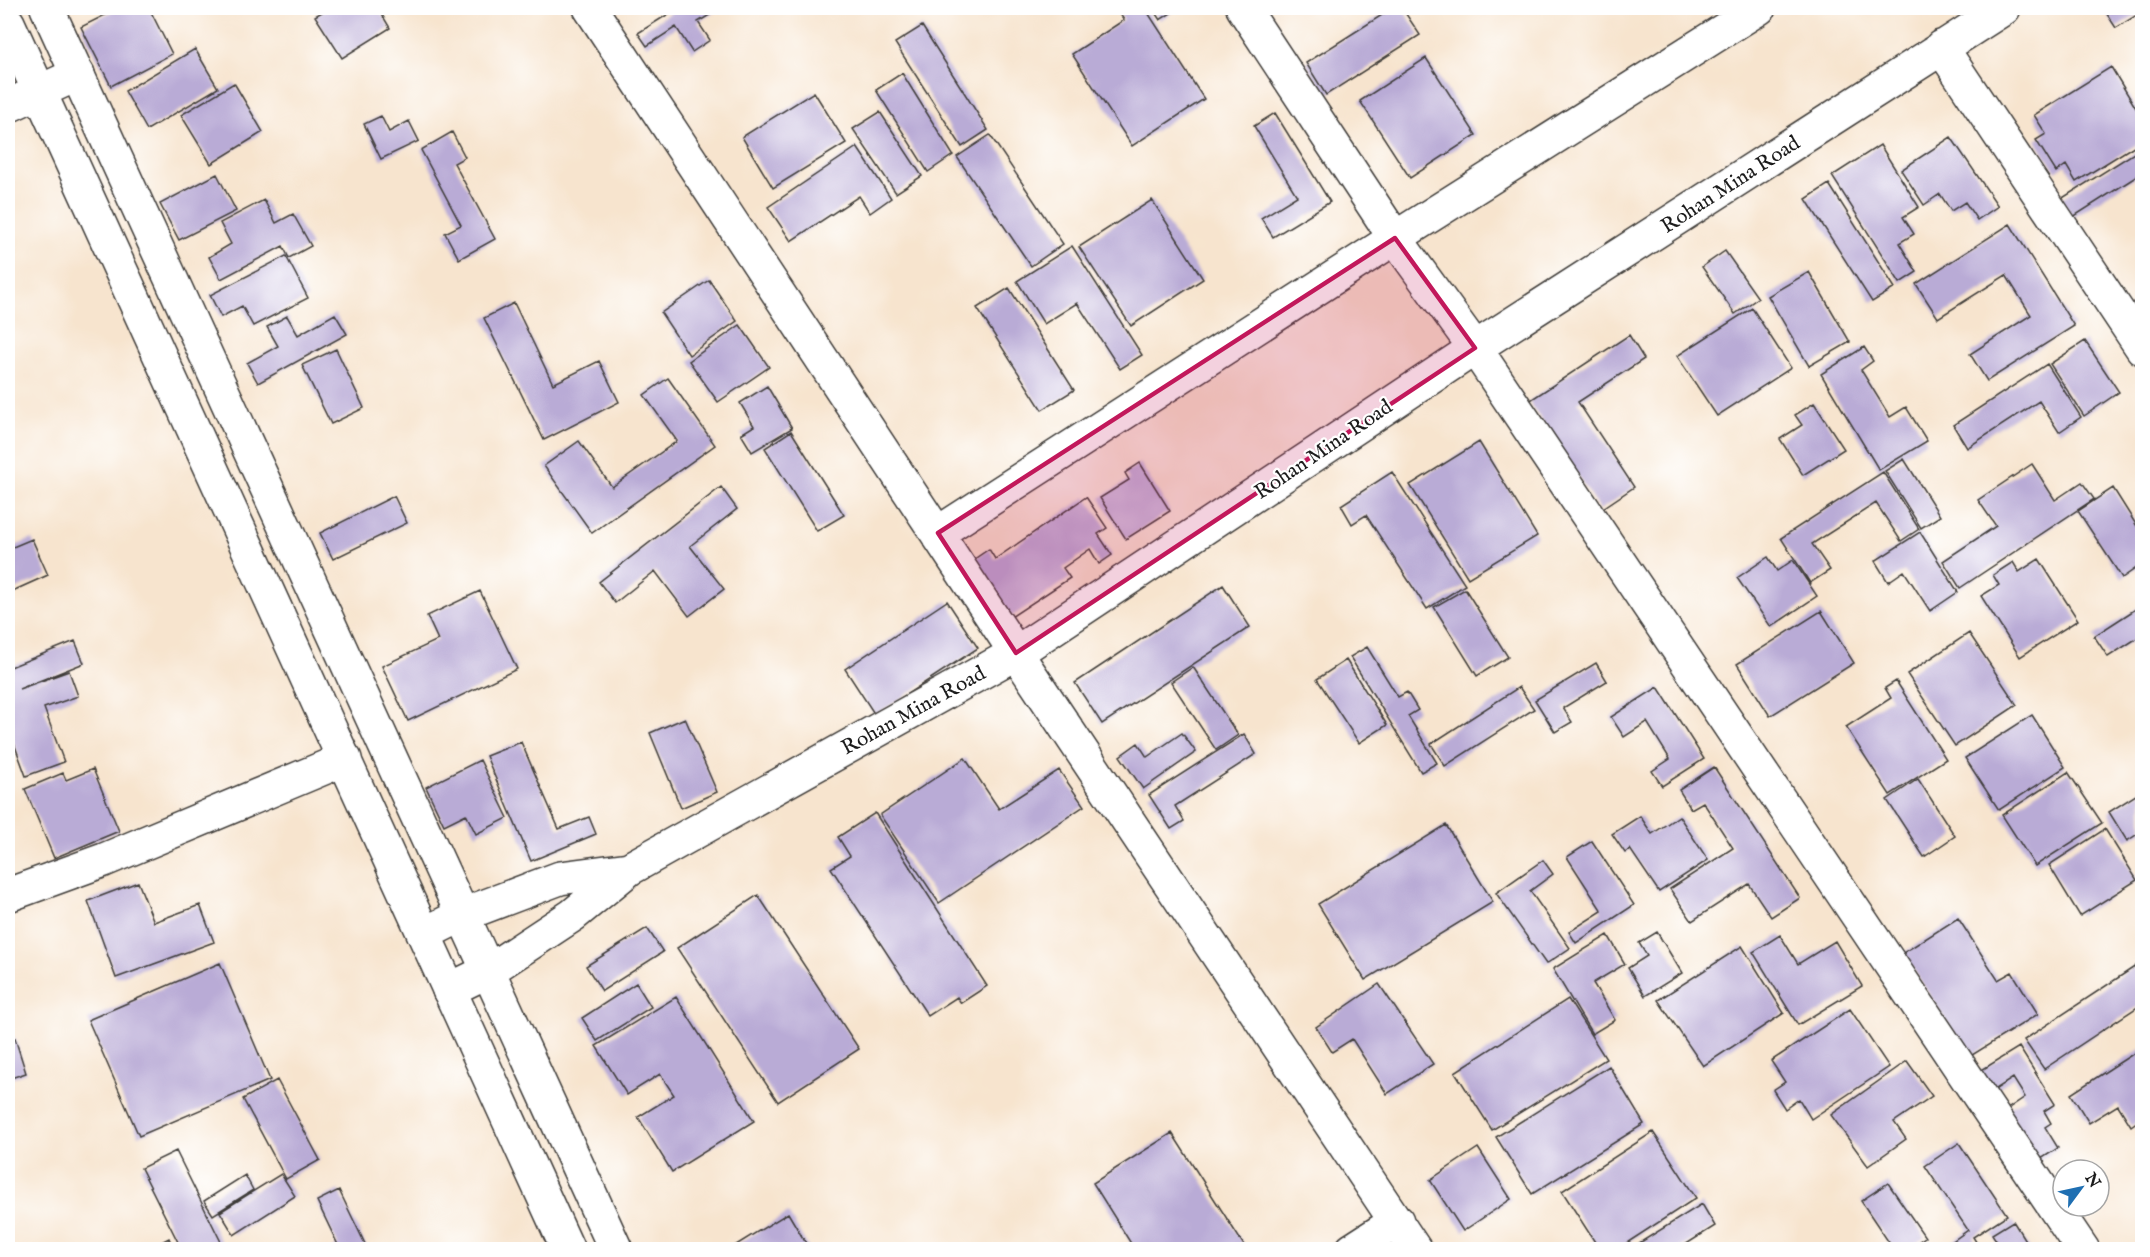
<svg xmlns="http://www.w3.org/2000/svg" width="2150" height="1257" font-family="'IM FELL English',serif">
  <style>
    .building { fill: #b9abd6 }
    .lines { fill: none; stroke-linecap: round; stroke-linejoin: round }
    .minor-casing { stroke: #3d3a37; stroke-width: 36 }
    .tertiary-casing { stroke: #3d3a37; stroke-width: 36 }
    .minor { stroke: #fff; stroke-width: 33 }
    .tertiary { stroke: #fff; stroke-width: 33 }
    .marked { fill: #c2185b; fill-opacity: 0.2; stroke: #c2185b; stroke-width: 4.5; stroke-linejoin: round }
    .labels { text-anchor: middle; stroke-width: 4.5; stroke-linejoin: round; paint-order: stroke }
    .street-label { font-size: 21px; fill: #1c1c1c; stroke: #fff }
  </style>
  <rect width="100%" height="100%" fill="#fff"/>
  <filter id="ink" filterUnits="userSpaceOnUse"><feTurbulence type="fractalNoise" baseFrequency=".0167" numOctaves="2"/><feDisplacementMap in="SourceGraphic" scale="12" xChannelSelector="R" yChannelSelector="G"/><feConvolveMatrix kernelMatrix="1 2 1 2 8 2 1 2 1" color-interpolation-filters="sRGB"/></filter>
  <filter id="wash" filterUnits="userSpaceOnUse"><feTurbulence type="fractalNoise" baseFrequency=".008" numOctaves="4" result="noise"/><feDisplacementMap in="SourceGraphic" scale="24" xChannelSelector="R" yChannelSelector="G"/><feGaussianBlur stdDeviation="1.35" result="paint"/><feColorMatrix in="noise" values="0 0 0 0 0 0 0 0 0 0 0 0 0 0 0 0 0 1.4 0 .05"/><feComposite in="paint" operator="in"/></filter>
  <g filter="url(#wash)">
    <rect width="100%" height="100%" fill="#f7e4ce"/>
    <g id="blocks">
      <path class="building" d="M119,8H149L172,54L111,86L81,27Z
        M329,8H378L390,28L342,58L315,16Z
        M678,8H721L698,22L710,40L692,52L676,27L647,46L638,33Z
        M1116,8H1145L1204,99L1132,146L1072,54L1124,20Z
        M1152,8H1179L1160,20Z
        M1393,8H1402L1420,35L1326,95L1306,63Z
        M2103,8H2142V12L2116,28Z
        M922,26L988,130L962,147L895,43Z
        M195,49L218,88L147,130L125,91Z
        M1426,58L1476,135L1410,178L1360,101Z
        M2111,67L2142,118V141L2076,182L2066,165L2056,172L2036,140L2046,134L2034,115Z
        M902,73L953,155L928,172L876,90Z
        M234,83L263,132L211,164L181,115Z
        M814,92L846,143L773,188L742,137Z
        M880,112L922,176L896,193L853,129Z
        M1275,113L1330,202L1273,237L1261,218L1297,196L1254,126Z
        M381,116L389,132L409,121L419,141L381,159L364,124Z
        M452,132L465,157L454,163L495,239L459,259L445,233L461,225L421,150Z
        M990,135L1063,244L1031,266L957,157Z
        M1951,137L1998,206L1977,220L1965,202L1951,211L1940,194L1924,205L1901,170Z
        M1880,145L1919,207L1903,217L1914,234L1899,243L1917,272L1900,283L1832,176Z
        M857,147L891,198L870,213L859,196L791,241L768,207Z
        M2142,148V173L2073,217L2061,199Z
        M217,174L236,211L179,240L160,204Z
        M1829,184L1895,288L1872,302L1806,199Z
        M264,200L276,223L293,214L311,246L289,258L283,246L221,279L209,257L231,244L220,223Z
        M1152,200L1203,279L1131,326L1079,247Z
        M2010,224L2074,326L1987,381L1970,354L2031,315L2006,275L1938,318L1916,284Z
        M1072,246L1142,355L1120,369L1077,303L1044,324L1017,281Z
        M1725,251L1758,298L1735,314L1702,267Z
        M286,256L308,298L253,326L242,306L221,317L210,295Z
        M1809,272L1850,342L1809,366L1768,296Z
        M709,280L737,321L689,355L661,313Z
        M1009,288L1074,390L1042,410L977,308Z
        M514,303L553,384L599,361L619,402L544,440L484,318Z
        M1752,308L1791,368L1717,416L1677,356Z
        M335,314L347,334L258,383L247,363L278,346L267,327L287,316L298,335Z
        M740,325L769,367L718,402L689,361Z
        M1629,335L1644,359L1578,402L1634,487L1600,510L1529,401Z
        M2085,341L2119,392L2084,416L2050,364Z
        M1864,347L1873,361L1861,370L1890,417L1906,407L1927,441L1879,470L1821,374Z
        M336,349L364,408L331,424L302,365Z
        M2047,364L2081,417L2059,432L2039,401L1967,448L1953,425Z
        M668,378L715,445L592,533L544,466L579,441L612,487L677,441L644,395Z
        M767,386L792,428L752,452L741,434L754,426L740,403Z
        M1814,403L1844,449L1803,475L1780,439L1802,425L1795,415Z
        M791,431L844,515L817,531L765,448Z
        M1479,442L1537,536L1468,578L1410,485Z
        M1904,459L1940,516L1921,528L1885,471Z
        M1140,463L1170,511L1126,539L1100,498L1129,480L1125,473Z
        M2032,464L2055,500L2082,482L2094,499L1960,588L1943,561L1996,526L1978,500Z
        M1392,472L1465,585L1427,609L1366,515L1352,524L1341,505Z
        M1883,472L1919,529L1901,541L1876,503L1812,544L1830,570L1810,583L1781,538Z
        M721,487L737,509L690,546L724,589L689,616L655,571L615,603L599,582Z
        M2113,488L2142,534V564L2122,578L2078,511Z
        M394,496L407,523L333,559L320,533Z
        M1086,497L1107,528L1098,534L1112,555L1099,564L1090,549L1063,568L1070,578L1011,617L973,560L989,549L995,559Z
        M1920,532L1958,592L1930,611L1904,571L1888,582L1875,561Z
        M32,539L48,575L8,593V549Z
        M1768,557L1777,571L1793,560L1817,596L1771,627L1737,578Z
        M2039,559L2078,620L2020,657L1981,596L1999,585L1993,575L2013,562L2019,572Z
        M1223,585L1250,627L1102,724L1075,683Z
        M1465,589L1508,657L1477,676L1434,607Z
        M480,591L517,669L408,721L382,666L438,640L427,616Z
        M947,601L978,648L875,715L845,669Z
        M2142,605V635L2108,657L2094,636Z
        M1821,611L1854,663L1770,716L1737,664Z
        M1969,633L2017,705L1955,746L1907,674Z
        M75,641L84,663L19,689L69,671L78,696L44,708L64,762L26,776L8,727V668Z
        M1367,647L1398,697L1407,692L1418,710L1408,716L1437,763L1421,772L1350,657Z
        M1346,660L1387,725L1359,743L1317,679Z
        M1596,663L1607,681L1563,708L1572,722L1555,732L1535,700Z
        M1193,667L1238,735L1216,750L1171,682Z
        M1896,681L1946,759L1890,795L1846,727L1891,698L1885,688Z
        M1519,687L1534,709L1445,766L1431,744Z
        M1658,687L1704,759L1662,786L1652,771L1670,759L1647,722L1624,737L1611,717Z
        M2032,715L2065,767L1999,810L1965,758Z
        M685,718L717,792L681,808L650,733Z
        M1182,733L1196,752L1143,789L1120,756L1138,743L1147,757Z
        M1244,734L1256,754L1175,806L1184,821L1171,829L1149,795Z
        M521,742L559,829L589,817L596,834L531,861L486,756Z
        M965,758L999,809L1059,770L1084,806L939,903L880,815Z
        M480,760L508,818L476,834L466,814L444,825L426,787Z
        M1714,767L1800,898L1771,917L1749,884L1692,921L1670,889L1733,848L1703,802L1691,809L1679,790Z
        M93,769L119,831L54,858L25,789L63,773L66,780Z
        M2068,772L2102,823L2035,866L2002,815Z
        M1918,779L1955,836L1924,857L1887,800Z
        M2142,791V831L2127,841L2109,812Z
        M875,813L987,986L961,1003L957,997L928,1016L831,868L850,856L838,837Z
        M1640,816L1652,834L1679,816L1708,860L1659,892L1630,849L1625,853L1612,834Z
        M1446,825L1493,902L1365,980L1318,904Z
        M2105,829L2137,880L2080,916L2049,865Z
        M1592,841L1634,905L1576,943L1569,932L1602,911L1567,857Z
        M1543,860L1553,874L1530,891L1570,948L1546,964L1496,893Z
        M138,882L154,922L200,905L214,942L116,978L88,901Z
        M758,895L859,1049L778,1102L677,948Z
        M1958,918L1998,980L2012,972L2038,1014L1969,1057L1903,953Z
        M647,928L663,952L602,991L586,966Z
        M1657,932L1682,973L1645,996L1628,968L1647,956L1639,943Z
        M1608,935L1625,964L1593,983L1615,1020L1592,1034L1553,969Z
        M1780,935L1798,964L1835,941L1862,986L1798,1025L1753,952Z
        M1742,946L1784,1013L1703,1066L1658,1000Z
        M2142,962V1004L2044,1069L2024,1040Z
        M220,963L270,1080L139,1136L88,1020Z
        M636,983L651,1007L597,1041L582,1018Z
        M1379,984L1433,1064L1387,1094L1352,1039L1332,1052L1316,1027Z
        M676,997L754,1121L672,1172L638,1117L674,1095L660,1074L627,1095L596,1046Z
        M1568,999L1606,1059L1492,1130L1455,1072Z
        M1850,1009L1889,1067L1811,1119L1799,1099L1785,1109L1773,1090L1785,1082L1771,1061Z
        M15,1038L26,1073L8,1079V1040Z
        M2019,1047L2055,1104L2044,1111L2051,1123L2045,1127L2058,1148L2038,1161L2006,1110L2025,1097L2013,1078L1993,1091L1980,1071Z
        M2142,1048V1118L2131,1126L2118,1105L2089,1123L2071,1094Z
        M1907,1061L1932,1096L1894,1122L1906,1139L1868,1166L1831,1115Z
        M1609,1066L1644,1124L1532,1194L1496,1137Z
        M277,1080L320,1160L286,1179L243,1099Z
        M1653,1132L1696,1198L1616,1250H1600L1562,1191Z
        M1172,1133L1247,1250H1135L1093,1183Z
        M1959,1143L2007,1215L1973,1237L1981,1250H1944L1943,1248L1968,1230L1925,1166Z
        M1478,1148L1511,1199L1463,1231L1430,1180Z
        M176,1151L225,1250H182L141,1168Z
        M281,1174L295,1196L234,1235L220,1212Z
        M245,1175L253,1190L213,1215L204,1201Z
        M1888,1183L1925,1237L1906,1250H1894L1861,1201Z
        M339,1190L368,1250H330L338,1245L317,1201Z
        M1702,1204L1715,1226L1677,1250H1628Z
        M788,1213L810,1250H728Z
        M2013,1221L2031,1250H2002L1992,1234Z
        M169,1238L174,1250H146Z"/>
    </g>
  </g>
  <g filter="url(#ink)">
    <use href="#blocks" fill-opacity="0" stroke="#3d3a37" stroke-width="1.5"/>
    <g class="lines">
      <defs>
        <path id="minor" d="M590,8L1016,653L1415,1250
          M1243,8L1395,238L1475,348L2083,1250
          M1941,47L2142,348
          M8,106L78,74
          M938,533L1395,238L1759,8
          M8,895L104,860L345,759
          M424,934L462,915L560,878L629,869
          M449,990L488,971L573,915L629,869L1016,653L1475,348L2004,8
          M1352,1250L1397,1221"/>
        <path id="tertiary" d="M47,8L616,1250
          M8,23L568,1250"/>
      </defs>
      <use href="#minor" class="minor-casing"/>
      <use href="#tertiary" class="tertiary-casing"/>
      <use href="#minor" class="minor"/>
      <use href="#tertiary" class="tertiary"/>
    </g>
  </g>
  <path class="marked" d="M1395,238L1475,348L1016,653L938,533Z"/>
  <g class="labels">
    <g class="street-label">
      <text transform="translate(1730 184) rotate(-33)" y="7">Rohan Mina Road</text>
      <text transform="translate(1323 449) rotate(-34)" y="7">Rohan Mina Road</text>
      <text transform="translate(913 710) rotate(-29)" y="7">Rohan Mina Road</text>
    </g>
  </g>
  <rect width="2150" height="1257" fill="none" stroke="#fff" stroke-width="30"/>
  <g transform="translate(2081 1188) rotate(57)"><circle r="28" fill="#ffffff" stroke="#a4a4a4" stroke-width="1.5"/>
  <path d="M0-4.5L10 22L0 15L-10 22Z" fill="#1f6fb2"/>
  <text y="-9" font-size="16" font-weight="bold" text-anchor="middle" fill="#1c1c1c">N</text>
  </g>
</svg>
